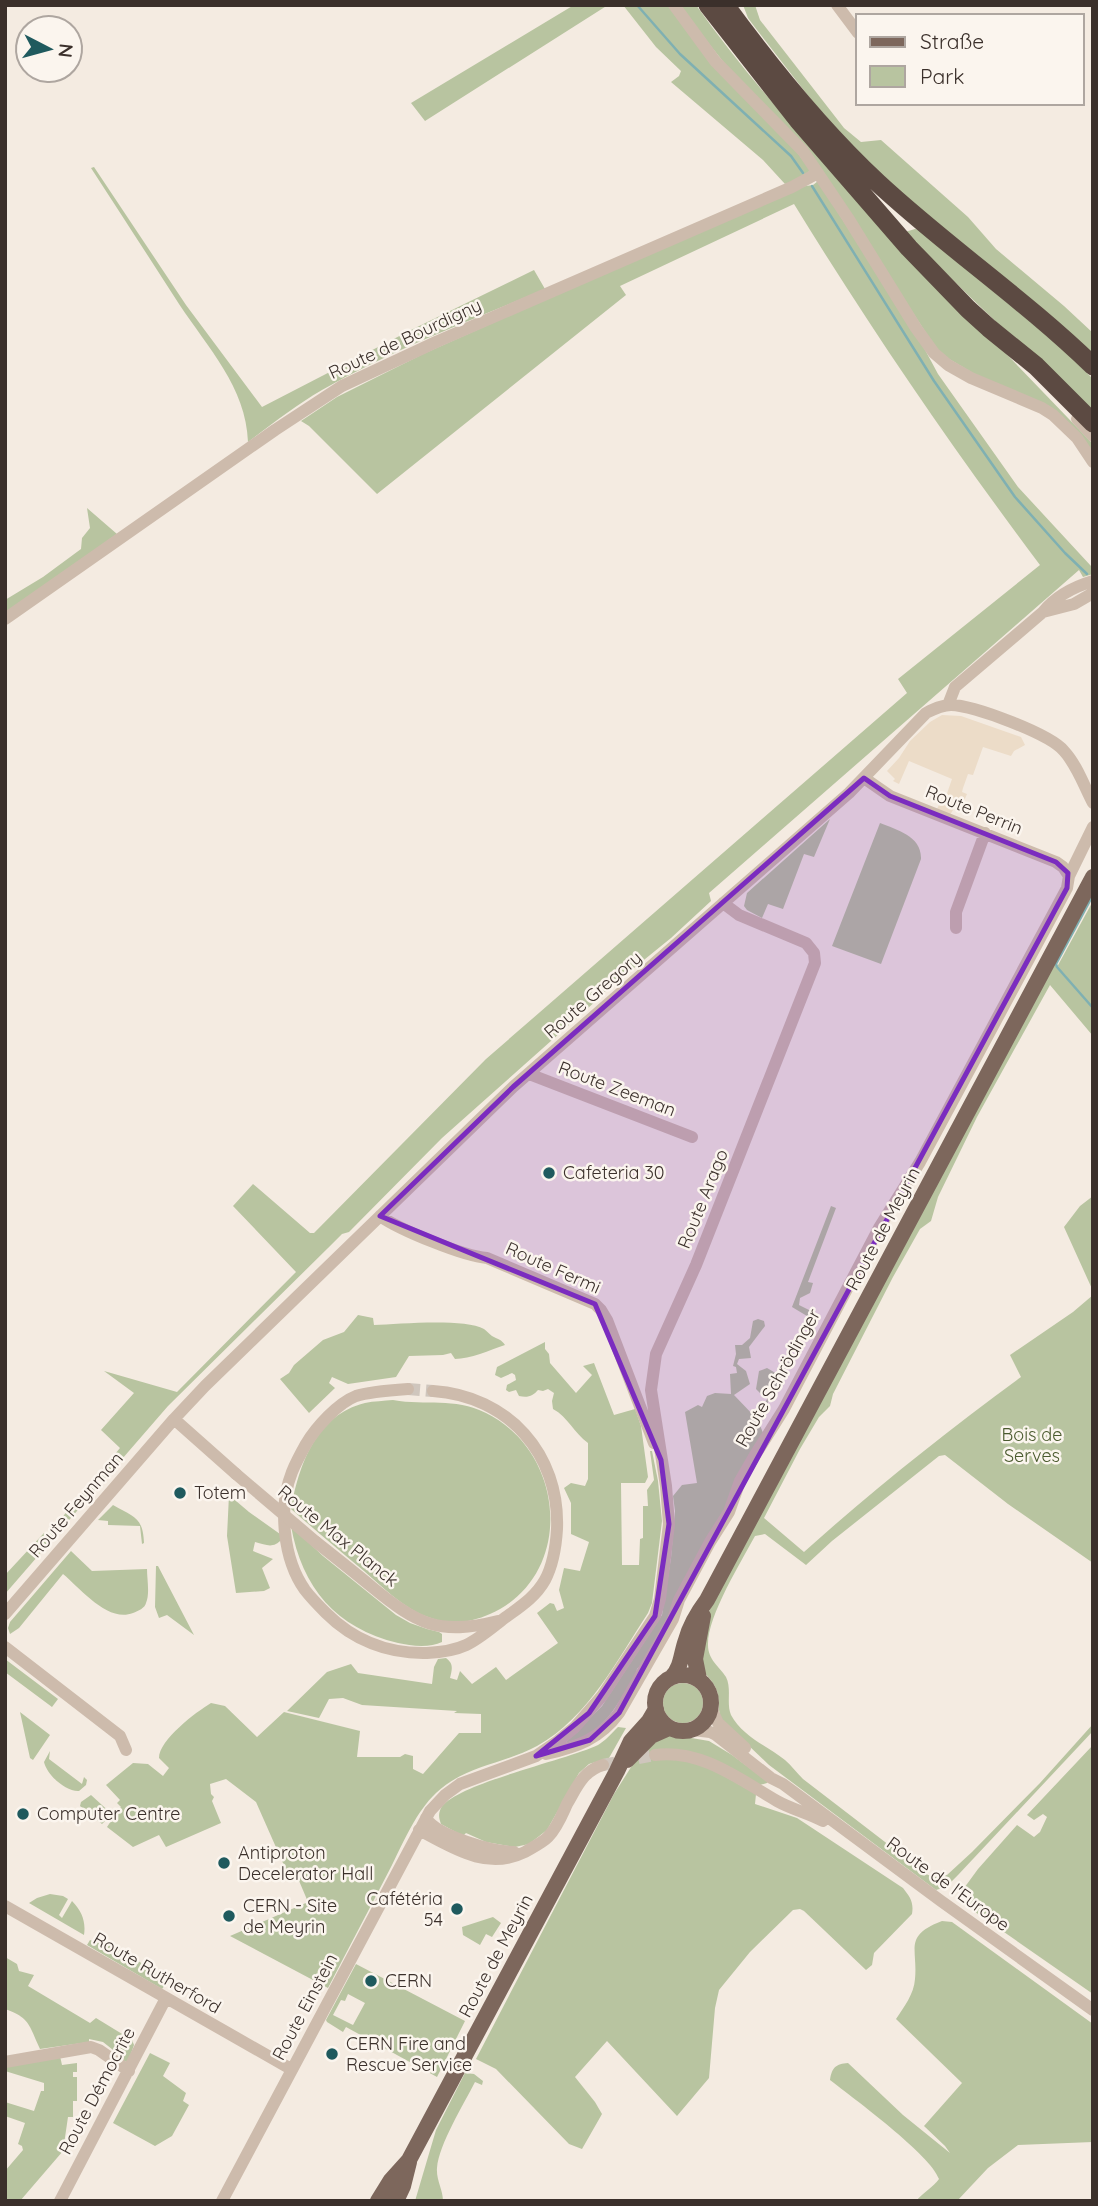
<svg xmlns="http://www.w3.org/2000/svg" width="1098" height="2206" font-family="Quicksand,sans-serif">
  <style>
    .green { fill: #b8c4a0; fill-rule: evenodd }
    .plaza { fill: #ecdcc8 }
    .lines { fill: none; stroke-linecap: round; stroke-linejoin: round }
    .stream { stroke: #7fb0b2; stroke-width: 2.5 }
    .minor-tunnel { stroke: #cfc6bd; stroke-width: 12; stroke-dasharray: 12 6; stroke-linecap: butt }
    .minor { stroke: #cdbbac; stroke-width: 12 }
    .major { stroke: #7d675c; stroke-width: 16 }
    .highway { stroke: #5c4a42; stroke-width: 19 }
    .minor-bridge { stroke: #cdbbac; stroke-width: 12 }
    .marked { fill: #7b2cbf; fill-opacity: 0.2; stroke: #7b2cbf; stroke-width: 5; stroke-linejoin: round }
    .poi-dot { fill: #1f5a5e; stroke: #fbf5ee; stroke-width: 2.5 }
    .labels { text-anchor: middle; stroke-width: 5; stroke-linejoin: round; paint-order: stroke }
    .street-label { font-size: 18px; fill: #3b302b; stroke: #fbf5ee }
    .poi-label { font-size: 18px; fill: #3b302b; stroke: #fbf5ee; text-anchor: start }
    .park-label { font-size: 18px; fill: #4a5a2e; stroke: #fbf5ee }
  </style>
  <rect width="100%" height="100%" fill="#f4ebe1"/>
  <path class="green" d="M574,5H608L425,121L411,103Z
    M623,5H670L789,141L810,170L804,178L785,184L763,160L671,82L679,76L681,71L656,47Z
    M678,5H696C752,84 817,154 883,224C952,298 1023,371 1093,444V455L1081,437L939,353L834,191L745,89Z
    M743,5H755L760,20L844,128L861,142L881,140L968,217L996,249L1064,306L1093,333V357L884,179L827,120L757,30L748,18Z
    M94,167L186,305L262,407L411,330L534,270L545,289C470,321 393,349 322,390C296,405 272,424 248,442C246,387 208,348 179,304C150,259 121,214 91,168Z
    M818,181L923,346L938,374L1018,487L1091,566L1093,574L1083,577L1079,570L709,893L711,901L671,938L618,981H614L608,990L602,993L597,1000L442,1138L349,1232L342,1234L328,1248L168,1406L5,1594V1575L44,1533H49L120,1448L101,1430L134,1393L104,1371L177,1392L296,1272L233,1206L253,1184L310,1233H314L486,1059L907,693L898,679L1040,565C953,449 870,328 794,204L620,286L626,295L377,494L309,426L301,421L337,397L423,354L799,187L813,185Z
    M915,229L921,230L1064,350L1093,379V415C1031,354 966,295 905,232Z
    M87,508L117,534L5,614V600L43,577L81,549L82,538L90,528Z
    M830,819L814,857L804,854L783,909L768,904L762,918L747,910L744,906L747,893Z
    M880,823C897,830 922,836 921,859L881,964L832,946Z
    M1093,901V1036L1050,985L977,1117L938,1197L931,1221L920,1229L893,1277L833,1394L830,1406L819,1417L800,1449L764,1518L804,1552C874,1489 946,1432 1021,1377L1010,1355L1073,1312L1093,1295V1563L1008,1504L945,1455L939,1456L832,1541L806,1565L765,1534L755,1536C741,1562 707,1617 708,1645C708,1660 719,1666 726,1677C732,1689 726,1703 731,1715C742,1736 767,1746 785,1760C791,1765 797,1773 803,1779L928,1875L937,1877L947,1875L972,1852L1040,1783L1093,1724V1731L958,1875L946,1887L936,1890L769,1765L722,1720C717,1711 720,1701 717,1691C714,1681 705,1675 700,1666L706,1620L711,1607L1054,963L1057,967Z
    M1093,1196V1291L1064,1227L1080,1206Z
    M831,1206L836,1208L808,1282L813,1283L810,1293L800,1298L799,1305L815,1313L812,1319L792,1307Z
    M358,1315L373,1318L374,1325C399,1324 464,1318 484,1329C487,1331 489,1334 492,1336C499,1340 501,1339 505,1345C490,1350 470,1359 455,1359L451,1353L443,1355L409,1356L396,1377L348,1384L332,1377L329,1383L335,1388L309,1413L280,1379L289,1373L294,1365L323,1340L344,1332Z
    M758,1319L764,1321L765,1326L749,1347L751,1358L739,1359L737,1364L746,1371L750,1384L734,1395L756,1418L769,1396L762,1395L756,1389L759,1371L767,1368L779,1375L789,1360L791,1361L758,1420L763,1433L730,1504L692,1571L645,1661L637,1669L636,1674C616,1706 605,1734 565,1743L602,1706L662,1615L671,1558L675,1511L673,1496L682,1485L697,1483L685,1412L698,1405L702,1407L707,1396L715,1393L731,1394L730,1374L737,1373L736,1367L733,1366L736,1354L735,1345H742L750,1338L753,1321Z
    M545,1342V1349L549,1354L550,1363L576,1393L592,1375L583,1366L594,1363L614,1415L635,1409L641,1426L648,1477L645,1483H621L622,1565H639L640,1539L643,1538V1506H648L647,1490L654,1480L650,1451H652L658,1481L662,1521L652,1603L648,1613C617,1660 589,1717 537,1746C504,1764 464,1766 436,1793C416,1812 404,1841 392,1865C371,1906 349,1947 328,1988L230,1936L308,1902L297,1876L290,1879L256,1802L226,1779L210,1784L211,1794L214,1797L212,1801L221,1823L166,1847L159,1835L133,1847L107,1827L111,1821L108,1818L102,1824L80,1806L81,1802L91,1795L113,1815L121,1807L117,1803L120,1800L106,1785L133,1763L148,1764L163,1776L169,1768L159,1758C159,1740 196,1712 211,1703L225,1706L257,1737L284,1712L360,1731L357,1757H400L405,1754L413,1756V1769L423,1774L459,1733H481V1714L454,1713L457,1711L362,1705L343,1698L329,1699L319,1718L287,1711L327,1672L351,1664L358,1673L432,1684L434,1667L438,1659L446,1658C454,1664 452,1669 450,1678L457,1680L460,1671L472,1684L496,1667L506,1680L558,1643L537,1613L550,1603L554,1604L557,1611L564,1608L559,1590L564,1568L580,1571L589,1542L571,1534V1503L564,1488L571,1483L585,1486L588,1479V1443C574,1433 568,1417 553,1409L552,1401L554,1393L548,1389L543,1391L538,1390C533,1396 528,1398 519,1396L516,1390L509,1392L506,1390L507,1385L516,1380L515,1375L512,1373L501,1378L495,1375L497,1367Z
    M393,1400C427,1406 453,1397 486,1413C566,1452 576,1576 490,1614C472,1622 453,1625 434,1619C406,1611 385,1589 364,1571C340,1551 315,1530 291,1509C299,1465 316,1415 365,1403C374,1401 384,1401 393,1400Z
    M229,1495L249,1512L280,1534L282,1539C273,1549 267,1545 255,1542L253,1551L273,1559L262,1568L270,1588L264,1591L236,1593L227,1536Z
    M113,1505C134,1517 143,1517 144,1543L142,1544L140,1526L108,1525V1521L98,1520Z
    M291,1526L323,1556L396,1615L410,1623L427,1629L439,1632L442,1634V1642C430,1648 411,1646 398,1643C336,1628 302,1588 291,1526Z
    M71,1551L92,1571L147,1569C147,1579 150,1594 146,1603C145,1608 138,1611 133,1613C108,1623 81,1589 63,1574L19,1628L10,1634L8,1628L10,1622Z
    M156,1566H158L194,1635L167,1615L159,1618L155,1607Z
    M5,1659L58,1699L52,1707L5,1672Z
    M663 1703a20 20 0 1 1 40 0a20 20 0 1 1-40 0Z
    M20,1712L50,1735L33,1760L30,1758Z
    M618,1727L626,1728L609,1758L589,1764L579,1773L547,1830L529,1844L515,1847L486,1842L466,1833L463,1836L441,1824C439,1819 438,1814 441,1808C455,1784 567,1760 598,1745C605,1741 612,1733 618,1727Z
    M668,1734L709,1741L732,1755L767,1781V1783L760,1785C725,1767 693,1744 653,1750L708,1767L756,1794L755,1804L797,1818L903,1888C910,1897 914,1902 912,1914L874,1953L872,1965L866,1970L804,1911L800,1909L793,1910L750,1952L719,1990L715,2008L709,2078L677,2116L607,2041L575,2077L595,2102L602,2114L582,2149L569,2144L496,2069L476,2059L614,1794L640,1753Z
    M1093,1745V1994L968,1907L959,1895L978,1869L1017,1825L1034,1837L1040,1832L1047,1817L1043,1814L1034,1820L1027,1815Z
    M50,1751L49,1759L82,1784L84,1777L87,1780L86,1785L79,1791C66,1792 47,1775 44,1762Z
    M50,1894L63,1896L68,1899L59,1915L62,1918L72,1901C82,1911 86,1922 84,1935L29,1903L37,1898Z
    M493,1917L501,1923L492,1937L486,1934L480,1945L463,1935L462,1927Z
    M942,1921L952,1922L1093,2024V2142L1018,2145L988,2168L957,2201H916C922,2194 934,2186 939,2179C931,2155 853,2098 830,2080C832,2067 836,2064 848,2063L903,2115L950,2153L945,2146L924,2126L962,2083L896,2019C904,2007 914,1994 915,1979C918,1948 903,1936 942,1921Z
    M99,1937L169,1980L162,1989L87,1945L90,1940L97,1943Z
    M5,1957L17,1964L19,1971L34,1975L28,1986L90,2023L96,2018L132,2040L134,2045L128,2062L124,2061L122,2057L103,2042L89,2039V2042L40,2049C29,2026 31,2018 5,2009Z
    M356,1964L465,2021L437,2077L346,2027L343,2032L327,2022L326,2020ZM348,1994L365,2003L353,2025L333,2015L341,2000L345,2001Z
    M150,2053L170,2063L163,2076L186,2093L183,2101L189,2105L172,2136L155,2146L113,2123Z
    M60,2056L62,2065L77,2063V2072H73V2077H77V2101H73V2117H68L63,2151L20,2201H5V2171L23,2150L22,2146L18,2144L25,2123L5,2116V2102L34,2111L41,2091H44V2083L5,2071V2065Z
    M465,2073L474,2074L483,2081L482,2085L475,2082C464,2104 439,2144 437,2168C436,2180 443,2190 443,2201H415L436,2130Z"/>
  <path class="plaza" d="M942,715L961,716L1021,737L1025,745L1014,751L1011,756L983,747L973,775L968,774L963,788L962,792L967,794L964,801L956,805L950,815L937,809L939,805H943L952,779L909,761L899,784L893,781L895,779L887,771L899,758L910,741L930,722Z"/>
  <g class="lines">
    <path class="stream" d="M637,5L680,54L791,156L803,173
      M812,186L934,381L1015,497L1065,553L1087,574
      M1093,895L1056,964L1057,967L1093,1008"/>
    <path class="minor-tunnel" d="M408,1389L433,1391
      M603,1765L655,1755"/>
    <path class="minor" d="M674,5L715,61L803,151L848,218L916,328L934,353L948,365L971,378L1042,408L1053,415L1077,438L1093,462
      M837,5L858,33
      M1077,419L1093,436
      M1043,612L1074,604L1093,593
      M5,619L275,430L342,386L436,342L792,187L818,173
      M948,705L955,687L1043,612C1056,596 1073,587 1093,581
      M864,778L890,796L1056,862L1063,867L1069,876
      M956,928V912L985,833
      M529,1074L692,1137
      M380,1216C400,1230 463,1256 487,1258L595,1304L601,1310L607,1320L654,1443
      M408,1389C394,1390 368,1392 356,1396C338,1403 316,1427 306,1444C301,1453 296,1462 292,1472C278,1507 283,1559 305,1590C311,1598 319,1606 326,1613C353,1640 388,1654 427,1653C465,1651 474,1642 502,1620C518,1608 535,1598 545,1580C553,1565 556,1546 557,1529C560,1454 508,1396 433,1391
      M174,1419L236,1474
      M316,1542C335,1557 354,1572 372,1587C417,1624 439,1636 498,1621
      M5,1614L174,1419L205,1386L513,1087L849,793L926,713C934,709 942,705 951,705C973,705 1050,734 1064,751C1077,765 1084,786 1093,803
      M5,1647L120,1736L126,1750
      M711,1708L718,1723L745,1748
      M693,1730L710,1732L716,1735L771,1778L783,1784L941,1901L1093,2010
      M546,1754C577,1747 600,1739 619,1713L673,1619L679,1600L710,1542L729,1512L740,1481L755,1455L784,1409L879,1228L920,1162L1067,888L1069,876L1093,827
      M655,1755C701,1749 739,1779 777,1801C791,1809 808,1813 823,1821
      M426,1818C436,1836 494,1852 514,1852
      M419,1830C453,1848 487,1871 525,1852C533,1847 542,1843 548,1837C557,1828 562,1815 567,1804C577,1787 583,1771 603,1765
      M5,1906L291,2069
      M5,2062L91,2047L99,2050L129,2071
      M60,2201L166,1998
      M222,2201L430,1811L445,1795L460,1784L536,1756L558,1741L575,1727L602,1696L655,1616L660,1599L669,1524L666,1486L651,1390L656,1354L696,1265L815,963L814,953L806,943L739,915L723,903"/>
    <path class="major" d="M655 1703a28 28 0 1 1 56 0a28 28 0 1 1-56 0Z
      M672,1677C682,1666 681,1653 686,1640C690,1625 698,1612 707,1600L1093,877
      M699,1679L695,1659L703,1616
      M627,1760L651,1736L669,1728
      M378,2201L391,2180L409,2160L617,1771L631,1741L649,1721L656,1709
      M396,2201L403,2186L409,2162"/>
    <path class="highway" d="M708,5L798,120L909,248L968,309L989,328L1036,366L1093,423
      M725,5C771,68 821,130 878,183C947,247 1025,300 1093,366"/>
    <path class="minor-bridge" d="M236,1474L316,1542"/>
  </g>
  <path class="marked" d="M864,778L890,796L1056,862L1068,873L1067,888L619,1713L590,1740L536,1756L589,1713L655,1616L669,1524L661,1460L595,1304L380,1216L513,1087Z"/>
  <g class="poi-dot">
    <circle cx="549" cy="1173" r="7"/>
    <circle cx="180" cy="1493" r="7"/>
    <circle cx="23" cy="1814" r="7"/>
    <circle cx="224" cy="1863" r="7"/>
    <circle cx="457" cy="1909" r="7"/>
    <circle cx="229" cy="1916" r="7"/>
    <circle cx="371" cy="1981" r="7"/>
    <circle cx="332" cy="2054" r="7"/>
  </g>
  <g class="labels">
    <g class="street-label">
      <text transform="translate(405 339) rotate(-25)" y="6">Route de Bourdigny</text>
      <text transform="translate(974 810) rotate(22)" y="6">Route Perrin</text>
      <text transform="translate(593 995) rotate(-41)" y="6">Route Gregory</text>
      <text transform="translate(617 1089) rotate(21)" y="6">Route Zeeman</text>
      <text transform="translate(703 1199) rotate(-68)" y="6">Route Arago</text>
      <text transform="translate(883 1229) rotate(-62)" y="6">Route de Meyrin</text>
      <text transform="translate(553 1268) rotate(24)" y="6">Route Fermi</text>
      <text transform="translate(778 1378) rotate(-61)" y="6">Route Schrödinger</text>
      <text transform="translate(76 1505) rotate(-49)" y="6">Route Feynman</text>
      <text transform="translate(338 1536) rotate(39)" y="6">Route Max Planck</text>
      <text transform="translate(948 1884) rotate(36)" y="6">Route de l'Europe</text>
      <text transform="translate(496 1956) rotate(-62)" y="6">Route de Meyrin</text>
      <text transform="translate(157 1973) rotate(30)" y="6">Route Rutherford</text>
      <text transform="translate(305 2007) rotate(-62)" y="6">Route Einstein</text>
      <text transform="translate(97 2091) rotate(-62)" y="6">Route Démocrite</text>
    </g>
    <g class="poi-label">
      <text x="563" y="1179">Cafeteria 30</text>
      <text x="194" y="1499">Totem</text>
      <text x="37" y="1820">Computer Centre</text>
      <text x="238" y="1859">Antiproton<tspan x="238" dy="21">Decelerator Hall</tspan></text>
      <text x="443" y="1905" text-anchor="end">Cafétéria<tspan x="443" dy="21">54</tspan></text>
      <text x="243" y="1912">CERN - Site<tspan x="243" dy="21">de Meyrin</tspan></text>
      <text x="385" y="1987">CERN</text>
      <text x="346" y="2050">CERN Fire and<tspan x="346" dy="21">Rescue Service</tspan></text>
    </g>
    <g class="park-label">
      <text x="1032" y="1441">Bois de<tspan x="1032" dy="21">Serves</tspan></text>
    </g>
  </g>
  <rect width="1098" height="2206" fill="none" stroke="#3b302b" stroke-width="14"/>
  <rect x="856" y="14" width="228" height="91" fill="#fbf5ee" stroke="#aea6a0" stroke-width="2"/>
  <rect x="870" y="37" width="35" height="10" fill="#7d675c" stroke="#aea6a0" stroke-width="2"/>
  <text x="920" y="49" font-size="21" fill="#3b302b">Straße</text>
  <rect x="870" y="66" width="35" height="21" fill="#b8c4a0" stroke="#aea6a0" stroke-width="2"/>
  <text x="920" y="84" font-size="21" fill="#3b302b">Park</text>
  <g transform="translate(49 49) rotate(96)"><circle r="33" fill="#fbf5ee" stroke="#aea6a0" stroke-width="2"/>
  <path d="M0-5L12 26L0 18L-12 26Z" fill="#1f5a5e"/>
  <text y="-10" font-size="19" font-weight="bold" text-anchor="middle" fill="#3b302b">N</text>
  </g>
</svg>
